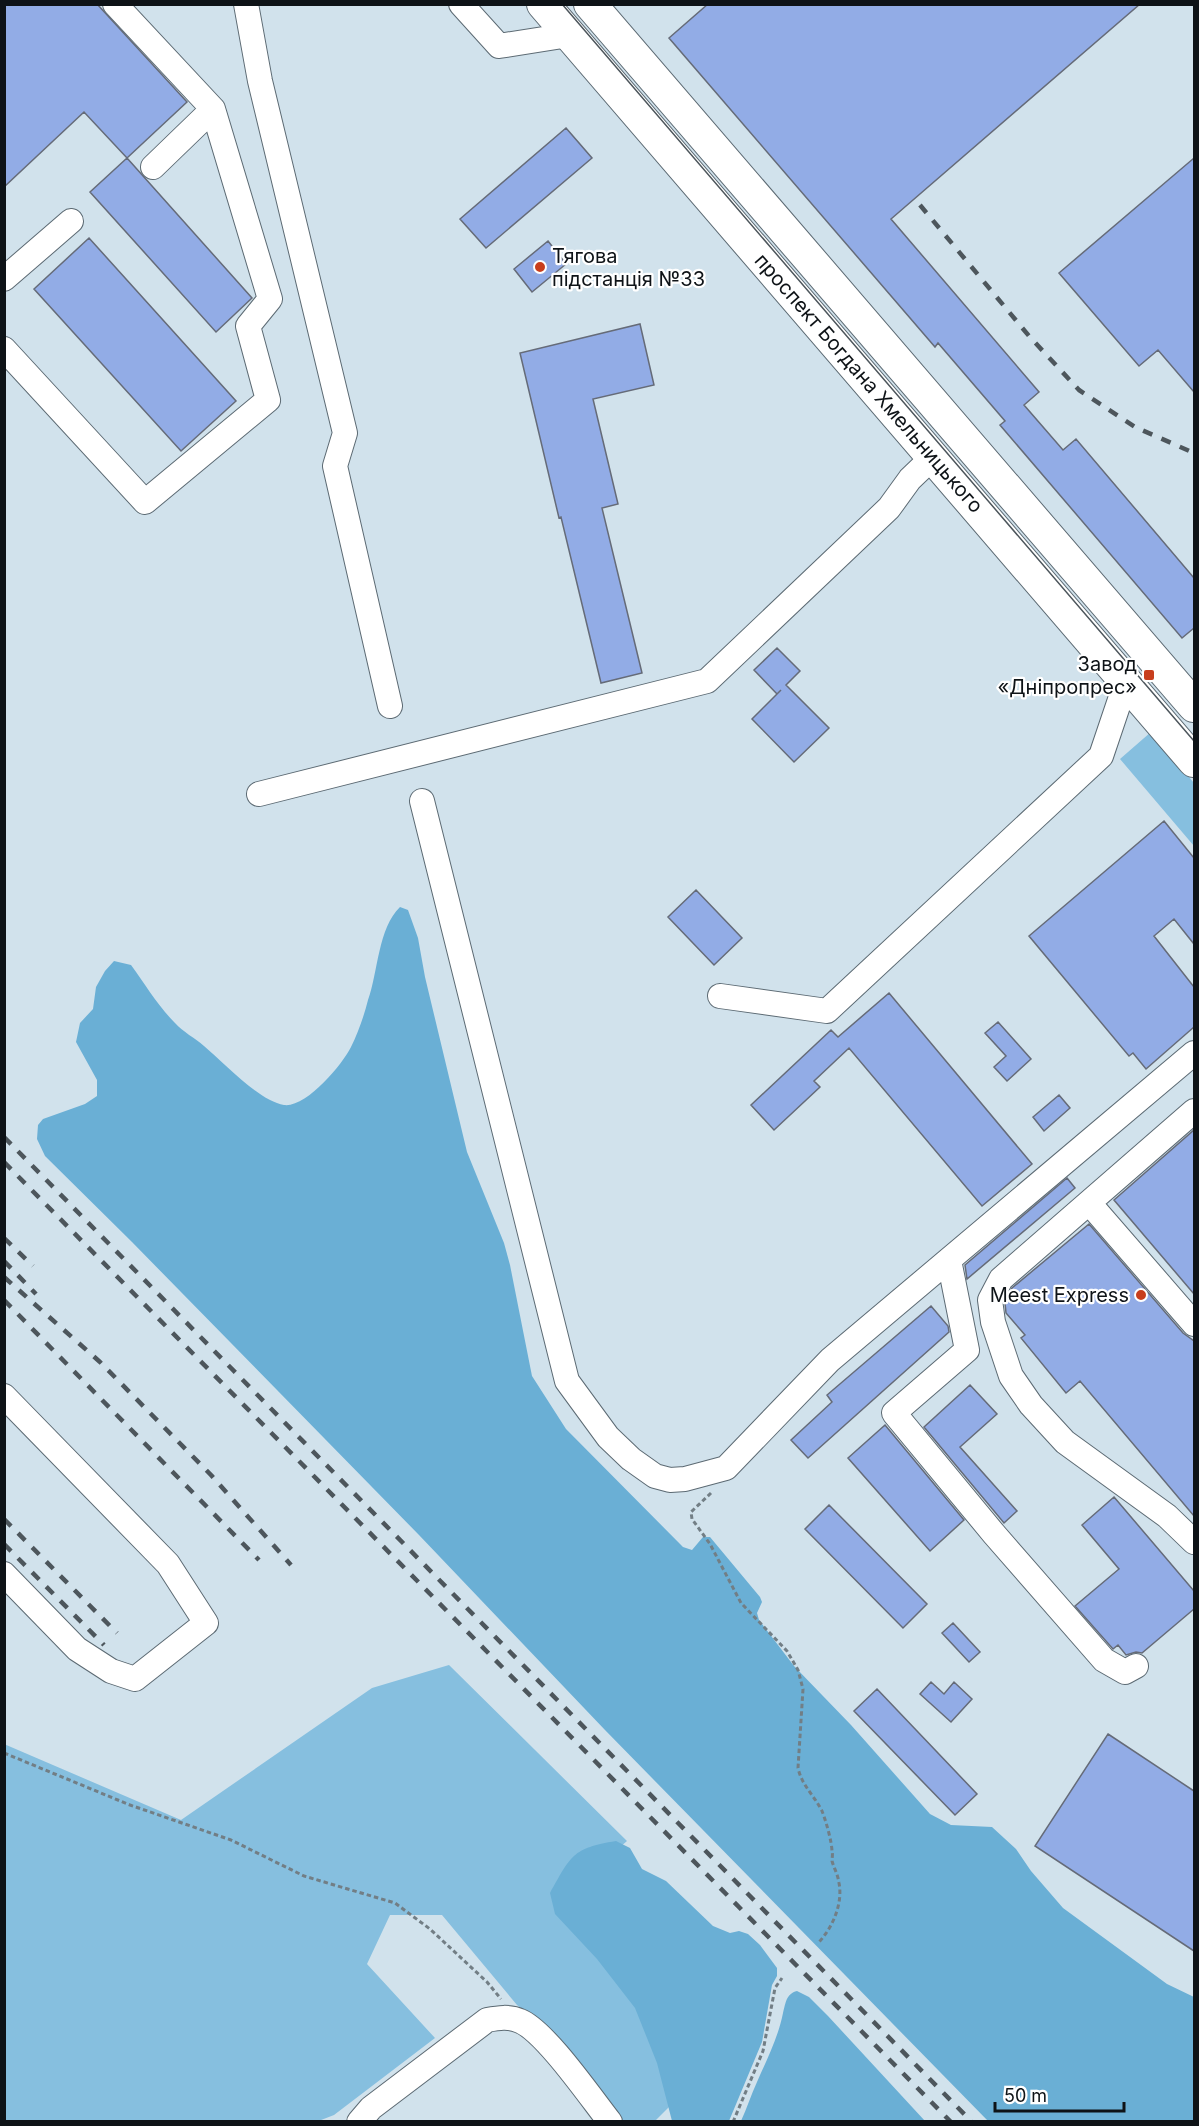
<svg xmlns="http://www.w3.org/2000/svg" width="1199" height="2126" font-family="Inter,sans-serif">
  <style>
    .green { fill: #86bfdf }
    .forest { fill: #6aafd5 }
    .building { fill: #92ace6; stroke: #656b78; stroke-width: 1.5 }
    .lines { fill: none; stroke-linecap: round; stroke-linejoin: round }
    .minor-casing { stroke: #5c6a73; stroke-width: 26 }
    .major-casing { stroke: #5c6a73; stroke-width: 34 }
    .path { stroke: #727e85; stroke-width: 3; stroke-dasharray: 4.5 3; stroke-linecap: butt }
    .minor { stroke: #fff; stroke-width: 24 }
    .major { stroke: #fff; stroke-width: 32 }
    .tram { stroke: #4d565c; stroke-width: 1.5 }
    .rail { stroke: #4d565c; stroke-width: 4.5; stroke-dasharray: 10 10; stroke-linecap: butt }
    .poi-dot { fill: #c83e1d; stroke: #fff; stroke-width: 2 }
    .labels { text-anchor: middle; stroke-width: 4.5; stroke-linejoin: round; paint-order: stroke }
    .poi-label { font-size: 20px; fill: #0e1317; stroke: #fff; text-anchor: end }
    .street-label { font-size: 20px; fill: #0e1317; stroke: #fff }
  </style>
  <rect width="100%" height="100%" fill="#d1e2ec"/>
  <path class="green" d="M1151,732L1194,783V846L1120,759Z
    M449,1665L627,1841L557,1902L627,1979L680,2096L655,2121H620L561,2040L517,2005L442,1915H390L367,1964L435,2038L334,2115L316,2122L5,2121L4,1744L181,1820L372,1688Z"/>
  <path class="forest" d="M400,907L408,910L418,938L425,977L467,1152L504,1243L510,1265L532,1376L566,1429L683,1547L692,1550L703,1537H710L760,1597L762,1602L757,1613L759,1620L794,1666L851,1725L930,1814L951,1825L992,1827L1016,1849L1031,1871L1063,1908L1167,1984L1194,1997V2121H988L605,1730L419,1535L132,1242L45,1156L37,1139L38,1125L43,1119L85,1104L97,1096V1080L76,1042L80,1023L93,1009L96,987L105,971L114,961L131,965C145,984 158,1006 175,1023C183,1032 195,1038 204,1046C223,1062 259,1101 284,1105C306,1108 342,1065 351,1047C358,1033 364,1016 368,1000C378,972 378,928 400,907Z
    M616,1841L630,1848L642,1869L666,1881L713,1926L730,1933L739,1931L748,1934L760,1945L777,1968V1976L772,1985L762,2042L729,2121H672L657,2063L635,2008L597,1959L555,1914L550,1893C571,1856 572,1848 616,1841Z
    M797,1991L809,1997L828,2016L925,2121H741C747,2108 751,2095 757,2082C767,2059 778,2038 783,2013C786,2002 786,1994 797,1991Z"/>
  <path class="building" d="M4,4H97L187,102L127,158L84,112L4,187Z
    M708,4H1140L891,219L1039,392L1024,405L1063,450L1076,439L1194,578V628L1182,638L1000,425L1005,421L938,343L935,347L669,38Z
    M566,128L592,158L486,248L460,219Z
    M127,158L252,298L216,332L90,192Z
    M1194,158V392L1158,350L1139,366L1059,273Z
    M89,238L236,401L181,451L34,289Z
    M548,241L566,264L532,292L514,269Z
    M640,324L654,385L593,399L618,504L602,508L642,673L601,683L561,517L559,518L520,353Z
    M777,648L800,671L786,685L829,728L794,762L752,719L781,690L777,694L754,670Z
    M1164,821L1194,858V944L1174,919L1154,936L1194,987V1027L1146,1069L1133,1053L1129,1056L1029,936Z
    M696,890L742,938L714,965L668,917Z
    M889,993L1032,1164L982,1206L849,1048L814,1081L820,1087L774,1130L751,1105L831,1030L838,1037Z
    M998,1022L1031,1059L1007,1081L994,1067L1006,1056L985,1033Z
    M1059,1095L1070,1108L1044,1131L1033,1117Z
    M1194,1130V1294L1114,1200Z
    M1067,1178L1075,1188L967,1279L965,1265Z
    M1089,1224L1183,1333L1194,1341V1516L1080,1381L1066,1393L1021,1338L1025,1335L1006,1313L1005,1303L1012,1288Z
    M931,1306L948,1326L949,1332L808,1458L791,1440L832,1402L827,1395Z
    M970,1385L997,1414L960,1447L1017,1511L1004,1523L924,1427Z
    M885,1425L964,1520L930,1551L848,1458Z
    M1114,1497L1194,1591V1609L1142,1653L1136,1652L1126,1655L1118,1645L1113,1649L1075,1606L1119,1569L1082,1525Z
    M829,1505L927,1604L903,1628L805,1529Z
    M953,1623L980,1652L969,1662L942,1633Z
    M931,1682L944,1694L954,1682L972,1699L951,1722L920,1694Z
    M877,1689L977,1794L955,1815L854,1711Z
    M1108,1734L1194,1791V1951L1035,1846Z"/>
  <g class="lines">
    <defs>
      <path id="minor" d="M115,4L213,109L153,167
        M246,4L260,81L345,433L335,466L390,706
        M461,4L499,46L569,35
        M4,279L71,221
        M4,349L145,502L268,400L248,326L270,299L213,109
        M259,794L707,681L889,508L910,479L933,457
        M422,801L567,1381L608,1437L631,1459L655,1476L670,1480L685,1479L726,1468L830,1360L1194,1053
        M720,996L827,1011L1101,756L1126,682
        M1194,1111L1001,1279L990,1300L993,1322L1011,1376L1031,1405L1065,1442L1167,1516L1194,1542
        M1090,1204L1194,1324
        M949,1260L967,1350L894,1413L994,1534L1104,1660L1125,1672L1136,1666
        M4,1396L168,1564L206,1623L135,1679L111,1671L77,1649L4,1574
        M359,2122L371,2108L487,2020C498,2018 509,2016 520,2021C545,2031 591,2098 610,2122"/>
      <path id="major" d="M543,4L1194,761
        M590,4L1194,706"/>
    </defs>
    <use href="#minor" class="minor-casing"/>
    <use href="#major" class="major-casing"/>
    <path class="path" d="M711,1493L691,1512L692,1519L710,1544L741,1603L787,1651L798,1670L803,1689L798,1768C802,1786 814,1795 822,1811C826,1821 832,1842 832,1852C833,1853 832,1859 832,1861C834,1868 838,1875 839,1883C843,1903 833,1927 819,1942
      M4,1753L130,1805L231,1840L304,1876L395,1903L430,1929L487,1982L501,1999
      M733,2122L763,2051L775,1988L782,1978"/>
    <use href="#minor" class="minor"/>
    <use href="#major" class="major"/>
    <path class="tram" d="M562,4L1194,741"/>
    <path class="rail" d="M920,205L1029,336L1079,390L1135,427L1194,453
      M4,1137L972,2122
      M4,1162L951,2122
      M4,1238L33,1266
      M4,1261L36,1294
      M4,1277L100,1362L211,1475L291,1565
      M4,1300L259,1560
      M4,1519L117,1633
      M4,1544L104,1645"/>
  </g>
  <g class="poi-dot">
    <circle cx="540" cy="267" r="6"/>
    <rect x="1143" y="669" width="12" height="12" rx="3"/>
    <circle cx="1141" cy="1295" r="6"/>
  </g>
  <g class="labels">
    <g class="poi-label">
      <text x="552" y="263" text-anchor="start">Тягова<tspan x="552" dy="23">пiдстанцiя №33</tspan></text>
      <text x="1137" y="671">Завод<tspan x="1137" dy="23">«Дніпропрес»</tspan></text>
      <text x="1129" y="1302">Meest Express</text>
    </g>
    <g class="street-label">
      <text transform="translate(869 383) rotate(49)" y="7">проспект Богдана Хмельницького</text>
    </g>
  </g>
  <rect width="1199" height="2126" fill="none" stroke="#0e1317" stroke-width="12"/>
  <path d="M995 2102v9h129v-9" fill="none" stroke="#0e1317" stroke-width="3"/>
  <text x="1004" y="2102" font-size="18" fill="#0e1317" stroke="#ffffff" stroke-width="4.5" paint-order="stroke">50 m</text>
</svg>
